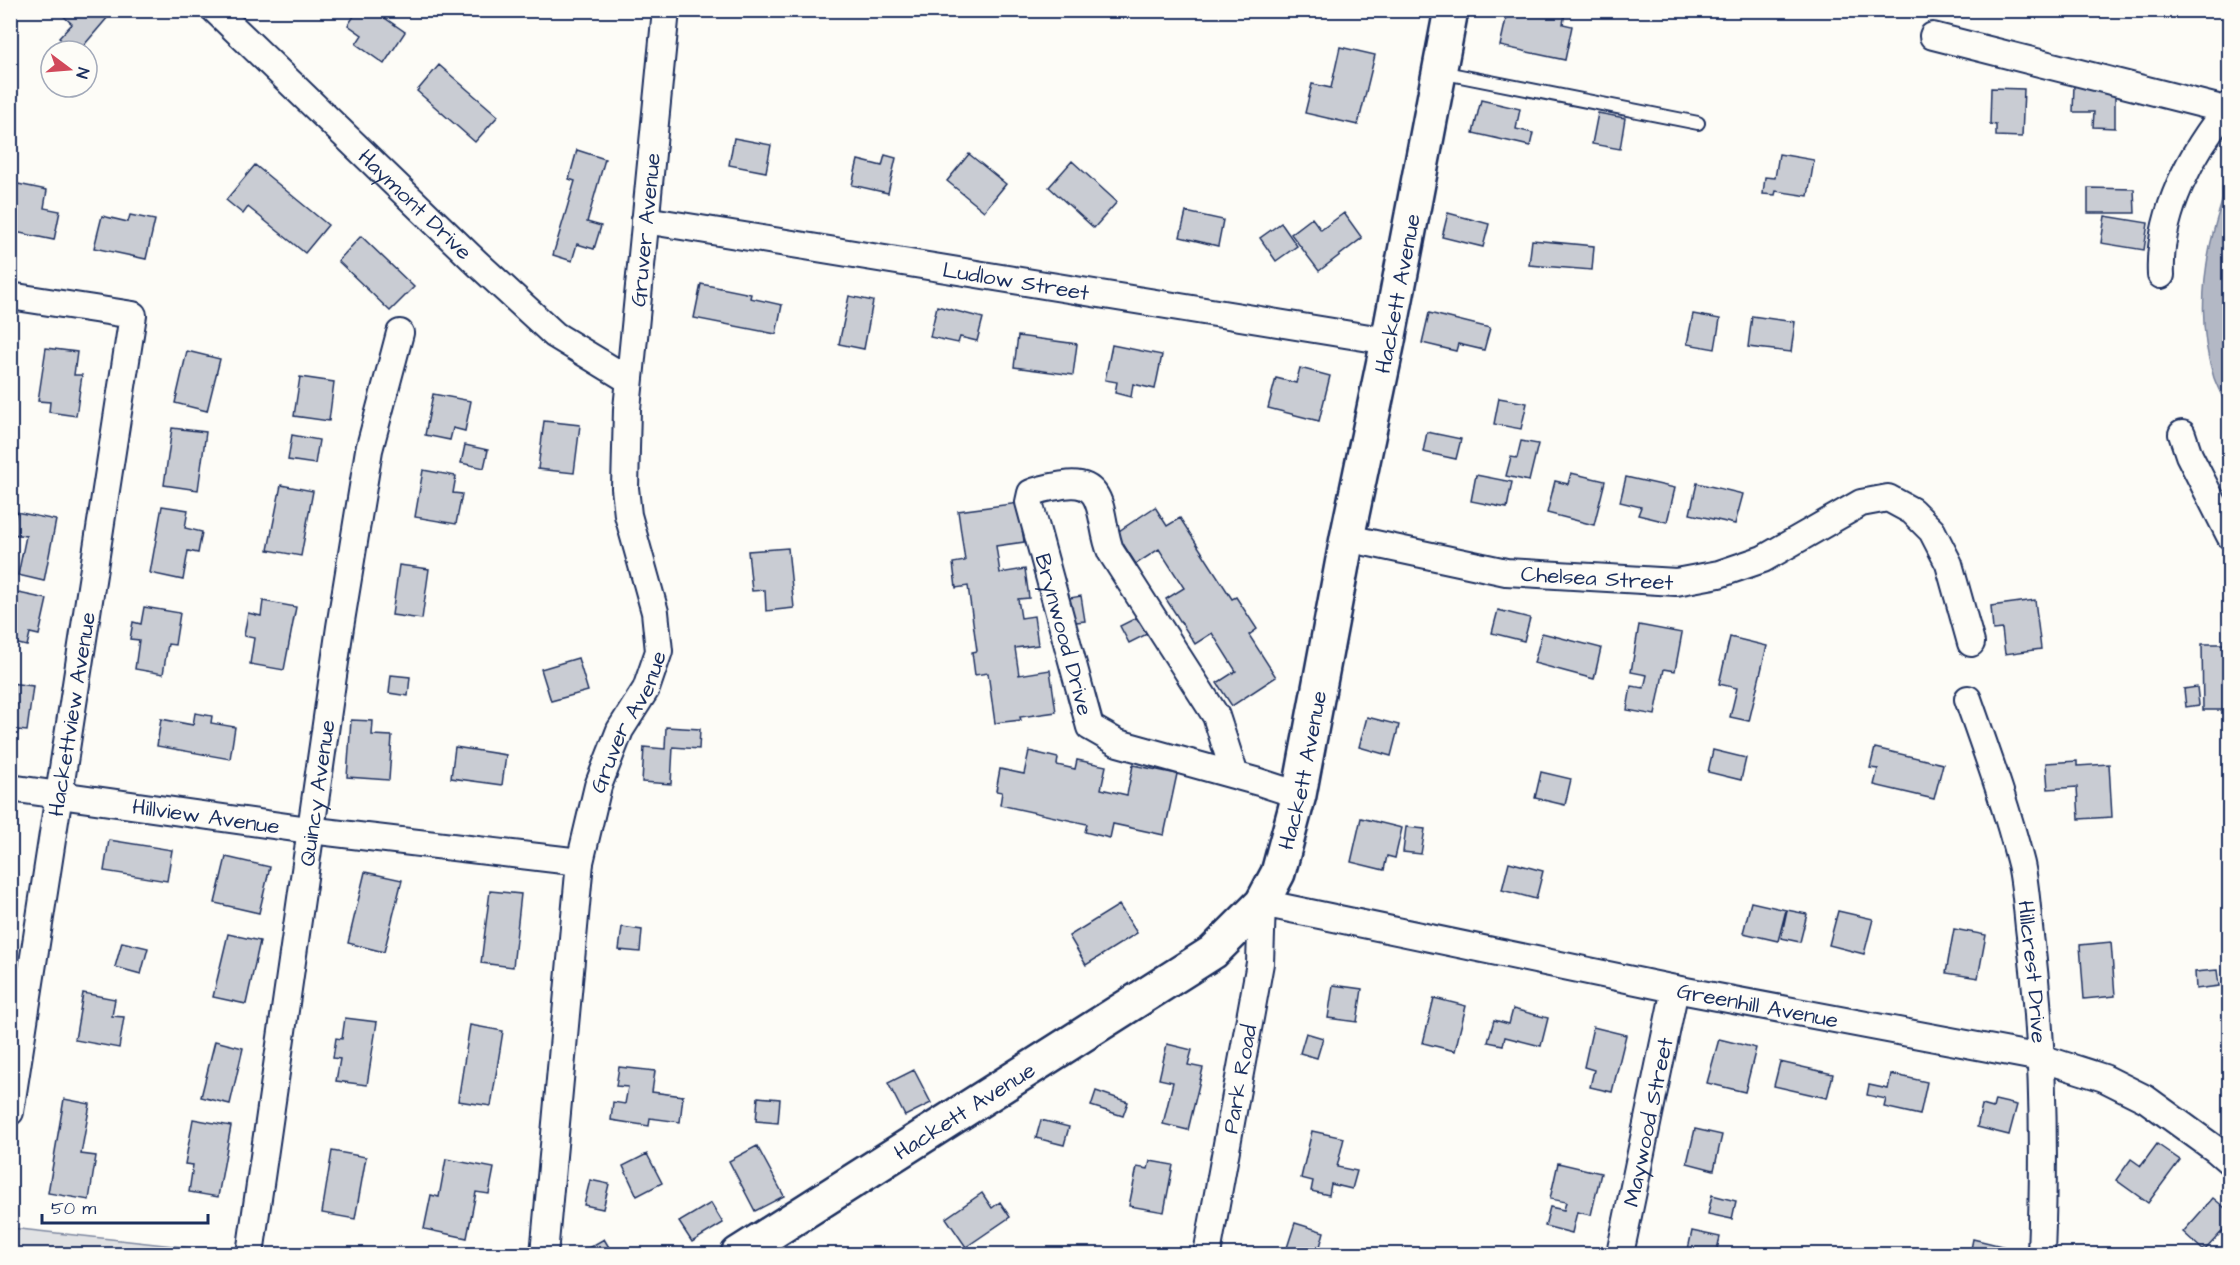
<svg xmlns="http://www.w3.org/2000/svg" width="2240" height="1265" font-family="'Architects Daughter',sans-serif">
  <style>
    .green { fill: #e0e1e3; stroke: #7e88a0; stroke-width: 1.5 }
    .water { fill: #b3b8c5; stroke: #76819c; stroke-width: 1.5 }
    .building { fill: #c9ccd3; stroke: #1b2f5e; stroke-width: 1.5 }
    .lines { fill: none; stroke-linecap: round; stroke-linejoin: round }
    .lane-casing { stroke: #1b2f5e; stroke-width: 16 }
    .street-casing { stroke: #1b2f5e; stroke-width: 30 }
    .secondary-casing { stroke: #1b2f5e; stroke-width: 38 }
    .lane { stroke: #fdfcf7; stroke-width: 12 }
    .street { stroke: #fdfcf7; stroke-width: 26 }
    .secondary { stroke: #fdfcf7; stroke-width: 33 }
    .labels { text-anchor: middle; stroke-width: 6; stroke-linejoin: round; paint-order: stroke }
    .street-label { font-size: 22px; fill: #1b2f5e; stroke: #fdfcf7 }
  </style>
  <rect width="100%" height="100%" fill="#fdfcf7"/>
  <filter id="ink" filterUnits="userSpaceOnUse"><feTurbulence type="fractalNoise" baseFrequency=".0167" numOctaves="2"/><feDisplacementMap in="SourceGraphic" scale="12" xChannelSelector="R" yChannelSelector="G"/><feConvolveMatrix kernelMatrix="1 2 1 2 8 2 1 2 1" color-interpolation-filters="sRGB"/></filter>
  <g filter="url(#ink)">
    <path class="green" d="M11,1228L246,1254H11Z"/>
    <path class="water" d="M2229,181H2230L2229,412C2225,401 2218,389 2214,378C2193,312 2206,244 2229,181Z"/>
    <path class="building" d="M57,10H114L79,51H73L59,38L72,24Z
      M358,10H373L405,32L384,64L356,44L362,35L348,25Z
      M1508,10H1554L1565,13L1563,24L1572,26L1565,60L1500,46Z
      M1340,47L1375,55L1358,125L1305,113L1312,84L1331,88Z
      M439,65L498,116L475,142L417,91Z
      M2074,85H2115V128L2093,127L2094,112H2073Z
      M1991,88L2024,89L2022,137L1996,136V125L1990,124Z
      M1481,100L1520,109L1516,129L1533,133L1530,146L1473,133Z
      M1598,113L1625,118L1620,149L1592,144Z
      M734,138L771,145L766,172L729,165Z
      M577,150L605,159L587,222L601,226L594,249L577,244L572,261L553,255L575,181L569,179Z
      M969,154L1006,184L984,211L947,181Z
      M1779,154L1814,160L1808,196L1776,191L1775,195L1763,194L1765,177L1775,178Z
      M885,155L896,158L888,193L852,185L858,160L882,166Z
      M1072,161L1117,202L1094,228L1049,187Z
      M255,165L328,225L305,253L248,207L243,214L226,200Z
      M18,184L47,190L44,208L60,211L54,240L10,231V198L15,199Z
      M2088,188L2134,189L2135,213H2088Z
      M1186,212L1223,220L1218,246L1180,237Z
      M1344,213L1362,238L1319,271L1291,234L1312,218L1321,230Z
      M1448,213L1489,224L1483,247L1442,237Z
      M130,215L155,220L146,259L94,248L102,216L128,222Z
      M2105,216L2148,223L2144,250L2101,243Z
      M1281,223L1297,246L1276,261L1260,238Z
      M361,236L414,287L390,311L338,261Z
      M1532,240L1594,246L1592,270L1529,265Z
      M701,284L751,294L750,298L782,305L776,334L694,318Z
      M849,296L873,301L864,349L839,344Z
      M937,306L983,318L977,341L960,337L958,343L930,337Z
      M1429,313L1490,328L1484,350L1458,344L1456,351L1422,343Z
      M1693,314L1720,319L1715,349L1687,344Z
      M1752,316L1795,322L1791,352L1748,347Z
      M1018,336L1077,344L1073,375L1014,367Z
      M1112,345L1162,355L1155,389L1133,384L1131,397L1115,393L1117,382L1105,380Z
      M46,348L77,352L74,375H82L76,416L49,412L50,402L38,401Z
      M187,351L220,359L207,411L175,403Z
      M1300,368L1330,376L1319,421L1268,408L1276,378L1296,383Z
      M300,377L334,382L329,421L294,416Z
      M433,394L471,401L465,431L453,428L450,440L425,435Z
      M1499,398L1527,403L1521,429L1494,424Z
      M544,421L580,425L574,473L538,469Z
      M172,428L206,432L198,490L164,485Z
      M1427,432L1461,439L1456,459L1423,452Z
      M292,435L319,440L315,464L288,460Z
      M1521,441L1538,444L1529,481L1506,476L1511,457L1517,458Z
      M465,445L488,450L484,468L461,463Z
      M423,470L456,476L453,493L462,494L456,524L415,517Z
      M1571,473L1605,481L1594,525L1547,513L1555,481L1568,484Z
      M1476,475L1512,482L1507,508L1471,501Z
      M1626,477L1675,488L1667,522L1638,515L1641,507L1620,502Z
      M1697,483L1743,494L1735,524L1690,514Z
      M281,485L313,491L301,556L268,550Z
      M1019,503L1024,542L996,546L1000,573L1025,569L1029,598L1018,599L1021,618L1034,616L1038,645L1015,648L1019,675L1050,670L1056,712L1020,717L1021,720L995,723L988,673L975,675L972,652L977,651L968,586L956,588L953,563L965,561L958,511Z
      M162,506L188,510L185,528L202,532L198,553L188,551L183,580L150,573Z
      M1155,507L1167,526L1180,518L1232,599L1236,597L1257,629L1249,635L1276,677L1232,706L1217,683L1236,671L1212,633L1195,644L1166,599L1184,588L1159,549L1136,564L1116,533Z
      M16,512L56,520L44,581L18,575L26,536L12,534Z
      M788,548L794,608L766,611L765,590L752,591L748,551Z
      M399,565L429,569L422,619L392,615Z
      M14,592L47,599L39,635L30,633L27,646L10,642V608Z
      M1081,596L1085,621L1067,623L1064,599Z
      M2035,600L2041,649L2005,654L2002,629L1993,630L1991,606Z
      M263,601L296,607L284,670L250,664L254,638L244,636L248,613L261,616Z
      M144,607L180,613L175,645L168,644L163,674L135,669L139,640L130,639L133,622L141,624Z
      M1498,610L1530,618L1524,641L1492,633Z
      M1138,617L1147,634L1129,643L1120,626Z
      M1639,625L1682,633L1675,671L1664,669L1655,715L1627,710L1631,686L1644,688L1647,675L1631,672Z
      M1542,633L1601,648L1594,679L1534,663Z
      M1730,637L1767,646L1749,721L1730,717L1737,688L1719,684Z
      M2202,644H2230V677H2223V710H2203Z
      M578,658L588,691L551,701L541,669Z
      M391,675L410,677L408,696L389,693Z
      M10,683L33,686L27,731L18,730L16,741L10,740Z
      M2197,687L2199,705L2186,707L2184,689Z
      M195,713L212,716L211,723L235,727L230,759L157,746L161,719L193,725Z
      M1367,717L1399,725L1391,756L1359,747Z
      M351,720L373,721L372,735L392,736L389,780L347,777Z
      M666,727L700,729L699,749L673,747L671,784L642,782L644,747L665,749Z
      M455,747L506,755L502,785L451,778Z
      M1875,748L1943,764L1934,799L1874,785L1878,769L1870,768Z
      M1713,750L1746,758L1741,780L1708,772Z
      M1029,751L1058,758L1057,765L1075,769L1077,760L1106,766L1101,789L1127,795L1133,765L1177,774L1164,835L1113,824L1110,838L1085,832L1087,824L1000,805L1002,792L996,791L1000,769L1024,774Z
      M2077,761V766L2109,764L2112,817L2079,819L2077,787L2048,789L2046,763Z
      M1541,772L1571,779L1565,805L1535,798Z
      M1361,818L1402,828L1395,858L1387,856L1384,870L1351,862Z
      M2230,818V841L2225,842L2222,819Z
      M1406,827L1425,829L1421,854L1403,852Z
      M109,840L172,850L167,881L104,871Z
      M226,857L270,867L259,913L215,903Z
      M1509,862L1543,871L1536,899L1502,890Z
      M365,872L402,880L384,952L348,943Z
      M490,891L521,894L513,967L481,963Z
      M1751,902L1786,910L1778,941L1743,933Z
      M2225,904H2230V936H2225Z
      M1119,905L1137,933L1086,965L1069,936Z
      M1787,910L1807,914L1800,942L1781,938Z
      M1838,911L1873,919L1864,954L1829,945Z
      M622,927L642,930L640,952L619,950Z
      M1954,929L1986,935L1978,978L1946,973Z
      M228,934L260,941L246,1004L213,997Z
      M122,942L148,948L141,974L115,967Z
      M2111,942L2115,996L2084,999L2080,945Z
      M2217,970L2219,986L2196,989L2195,972Z
      M1333,985L1362,989L1357,1022L1328,1018Z
      M83,993L115,999L112,1016L124,1017L119,1048L75,1040Z
      M1434,998L1466,1006L1455,1051L1423,1043Z
      M1513,1009L1548,1018L1541,1046L1505,1037L1503,1045L1488,1042L1494,1020L1509,1024Z
      M345,1018L377,1022L367,1085L336,1081L340,1059L333,1058L336,1038L342,1039Z
      M470,1025L503,1031L491,1106L458,1101Z
      M1593,1027L1626,1035L1612,1092L1590,1087L1594,1070L1584,1067Z
      M1306,1033L1323,1038L1317,1058L1300,1053Z
      M1719,1039L1756,1048L1745,1092L1707,1083Z
      M215,1041L243,1048L230,1104L201,1097Z
      M1167,1044L1192,1050L1188,1065L1203,1068L1188,1130L1163,1124L1173,1082L1159,1079Z
      M1780,1062L1833,1074L1827,1098L1774,1086Z
      M619,1067L655,1071L652,1092L683,1096L680,1122L650,1118L649,1126L611,1120L613,1102L625,1104L628,1087L616,1086Z
      M914,1070L931,1103L905,1116L888,1083Z
      M1891,1074L1927,1082L1920,1115L1884,1107L1886,1099L1867,1095L1869,1085L1888,1089Z
      M1096,1091L1128,1102L1123,1116L1091,1106Z
      M758,1097L780,1099L778,1123L756,1121Z
      M64,1099L90,1104L81,1154L96,1156L89,1200L48,1193Z
      M1995,1100L2017,1105L2009,1135L1977,1127L1982,1105L1993,1108Z
      M193,1119L231,1126L218,1197L189,1192L193,1165L185,1164Z
      M1041,1120L1069,1127L1064,1145L1036,1138Z
      M1695,1129L1722,1135L1714,1170L1687,1163Z
      M1312,1131L1344,1138L1337,1167L1357,1171L1352,1189L1331,1184L1329,1195L1311,1191L1313,1181L1301,1178Z
      M2157,1144L2180,1160L2148,1203L2116,1180L2131,1159L2141,1166Z
      M757,1146L784,1196L755,1211L729,1161Z
      M332,1151L366,1157L355,1219L322,1213Z
      M647,1154L662,1183L637,1196L623,1166Z
      M446,1159L494,1168L489,1194L476,1192L467,1238L424,1229L431,1195L439,1197Z
      M1150,1161L1173,1165L1164,1212L1129,1206L1137,1167L1148,1169Z
      M1558,1163L1601,1173L1591,1215L1577,1212L1572,1233L1545,1226L1550,1207L1564,1210L1566,1202L1550,1199Z
      M590,1180L609,1184L603,1209L584,1205Z
      M982,1193L992,1208L1000,1202L1010,1217L966,1247L946,1218Z
      M1712,1195L1736,1201L1732,1219L1708,1214Z
      M2213,1198L2230,1212V1223L2204,1251L2183,1232Z
      M711,1203L723,1223L692,1242L679,1222Z
      M1295,1223L1324,1232L1318,1254H1285Z
      M1692,1231L1720,1237L1716,1254H1687Z
      M604,1239L613,1254H578Z
      M1973,1239L2006,1247L2004,1254H1970Z"/>
    <g class="lines">
      <defs>
        <path id="lane" d="M1440,72L1698,123"/>
        <g id="street">
          <path id="s1" d="M215,10L477,263L555,335L629,380"/>
          <path d="M1933,36L2226,110"/>
          <path id="s2" d="M645,220L1388,341"/>
          <path d="M2161,275C2158,214 2191,152 2230,105"/>
          <path d="M10,296L133,315L10,1112"/>
          <path d="M2182,434L2189,455L2230,536"/>
          <path id="s3" d="M1347,538L1506,572L1676,582L1719,574L1763,559L1861,503L1888,498L1912,511L1932,531L1949,564L1971,643"/>
          <path id="s4" d="M1968,699C1987,753 2007,808 2021,864C2026,887 2027,912 2030,936C2044,1042 2045,1148 2041,1254"/>
          <path id="s5" d="M1235,775L1216,716L1111,552C1098,523 1109,478 1064,485C1052,487 1042,488 1031,493L1029,502L1090,727L1118,743L1259,782L1299,795"/>
          <path id="s6" d="M10,788L309,830L580,862"/>
          <path id="s7" d="M250,1254L340,627L369,450L400,333"/>
          <path id="s8" d="M544,1254L580,862L598,786L620,730L646,689L659,651L655,612L628,515L625,488L627,409L666,10"/>
          <path id="s9" d="M1207,1254L1260,963L1262,903L1675,989L2041,1058L2104,1078L2146,1099L2215,1149L2230,1162"/>
          <path id="s10" d="M1620,1254L1675,989"/>
        </g>
        <g id="secondary">
          <path id="s11" d="M738,1254L1213,952L1262,903L1278,873L1299,795L1347,538L1388,341L1451,10"/>
        </g>
      </defs>
      <use href="#lane" class="lane-casing"/>
      <use href="#street" class="street-casing"/>
      <use href="#secondary" class="secondary-casing"/>
      <use href="#lane" class="lane"/>
      <use href="#street" class="street"/>
      <use href="#secondary" class="secondary"/>
    </g>
  </g>
  <g class="labels">
    <g class="street-label">
      <text dy="8" stroke="none"><textPath href="#s1" startOffset="279">Haymont Drive</textPath></text>
      <text dy="8" stroke="none"><textPath href="#s8" startOffset="1047">Gruver Avenue</textPath></text>
      <text dy="8" stroke="none"><textPath href="#s2" startOffset="376">Ludlow Street</textPath></text>
      <text dy="8" stroke="none"><textPath href="#s11" startOffset="1258">Hackett Avenue</textPath></text>
      <text dy="8" stroke="none"><textPath href="#s3" startOffset="254">Chelsea Street</textPath></text>
      <text dy="8" stroke="none"><textPath href="#s5" startOffset="531">Brynwood Drive</textPath></text>
      <text transform="translate(71 714) rotate(-81)" y="8">Hackettview Avenue</text>
      <text dy="8" stroke="none"><textPath href="#s8" startOffset="543">Gruver Avenue</textPath></text>
      <text dy="8" stroke="none"><textPath href="#s11" startOffset="772">Hackett Avenue</textPath></text>
      <text dy="8" stroke="none"><textPath href="#s7" startOffset="466">Quincy Avenue</textPath></text>
      <text dy="8" stroke="none"><textPath href="#s6" startOffset="198">Hillview Avenue</textPath></text>
      <text dy="8" stroke="none"><textPath href="#s4" startOffset="282">Hillcrest Drive</textPath></text>
      <text dy="8" stroke="none"><textPath href="#s9" startOffset="862">Greenhill Avenue</textPath></text>
      <text dy="8" stroke="none"><textPath href="#s9" startOffset="178">Park Road</textPath></text>
      <text dy="8" stroke="none"><textPath href="#s11" startOffset="268">Hackett Avenue</textPath></text>
      <text dy="8" stroke="none"><textPath href="#s10" startOffset="135">Maywood Street</textPath></text>
    </g>
  </g>
  <rect width="2240" height="1265" fill="none" stroke="#fdfcf7" stroke-width="36"/>
  <rect x="18" y="18" width="2204" height="1229" fill="none" stroke="#1b2f5e" stroke-width="2" filter="url(#ink)"/>
  <g transform="translate(69 69) rotate(106)"><circle r="28" fill="#fdfcf7" stroke="#a3aaba" stroke-width="1.5"/>
  <path d="M0-4.5L10 22L0 15L-10 22Z" fill="#d1495b"/>
  <text y="-9" font-size="16" font-weight="bold" text-anchor="middle" fill="#1b2f5e">N</text>
  </g>
  <path d="M42 1214v9h166v-9" fill="none" stroke="#1b2f5e" stroke-width="3"/>
  <text x="51" y="1214" font-size="18" fill="#1b2f5e" stroke="#fdfcf7" stroke-width="4.5" paint-order="stroke">50 m</text>
</svg>
